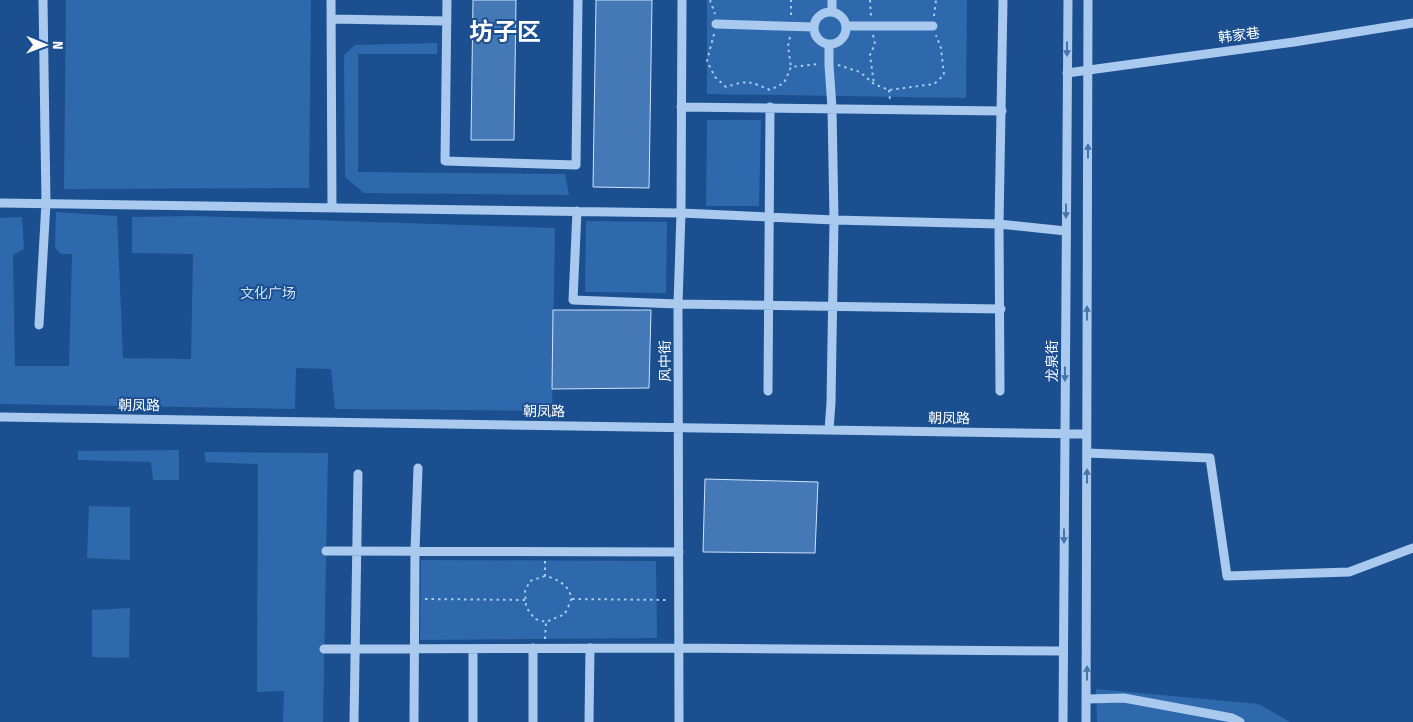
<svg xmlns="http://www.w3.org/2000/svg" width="1413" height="722" font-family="'Fira Sans Condensed','Noto Sans SC',sans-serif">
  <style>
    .green { fill: #2e69ad }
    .building { fill: #4478b7; stroke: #cfe3fa }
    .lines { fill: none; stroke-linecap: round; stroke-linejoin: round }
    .path { stroke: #a9c9ee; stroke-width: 2; stroke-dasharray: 2.5 4; stroke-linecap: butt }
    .minor { stroke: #a9c9ee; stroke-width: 9 }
    .oneway { fill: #4674ac }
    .labels { text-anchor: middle; stroke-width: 4; stroke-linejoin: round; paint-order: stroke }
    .street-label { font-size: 14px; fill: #fff; stroke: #1b4f8f }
    .park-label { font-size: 14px; fill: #cfe3fa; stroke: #1b4f8f }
    .town-label { font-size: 24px; font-weight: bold; fill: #fff; stroke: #1b4f8f }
  </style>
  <rect width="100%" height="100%" fill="#1b4f8f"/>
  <path class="green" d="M66,0H311L309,188L64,189Z
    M707,0H967L966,98L707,94Z
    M437,43V54H358V172L565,174L569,195L364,193L345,177L344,55L355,45Z
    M707,120H761L759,206H706Z
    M56,212L117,216L123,358L191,359L193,254L132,253V217L195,216L555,228L552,411L335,409L331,369L296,368L295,409L0,404V218L22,217L24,249L13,255L15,366H69L72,254H61L55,248Z
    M586,221L667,222L666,293L585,292Z
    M179,450V480H153L151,462L78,460V451Z
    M204,452L328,453L323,722H283L284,691L257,692L258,464L206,462Z
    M89,506L130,507V560L87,558Z
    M421,560L656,561L657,638L420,640Z
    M130,608L129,658L92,657V610Z
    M1096,689L1259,704L1290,722H1097Z"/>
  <path class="building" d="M473,0H516L514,140H471Z
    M596,0H652L649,188L593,187Z
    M553,310H651L649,388L552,389Z
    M705,479L818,482L815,553L703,552Z"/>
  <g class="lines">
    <path class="path" d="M710,0L715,14
      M870,0L871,16
      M791,15V0
      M934,16L936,0
      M714,34L707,61L715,77L726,87C748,80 749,81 770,90L784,83L791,67L818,64
      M873,35L875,44L870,55L874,84
      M790,37L788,46L791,67
      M838,65L860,72L874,84L889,90L934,84L944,75L941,48L936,35
      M889,90L890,100
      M545,561V576C556,578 571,586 571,599C571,603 566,610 565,614L546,622L535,619L526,607L525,591L530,581L545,576
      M425,599L525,600
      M572,599L669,600
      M545,639L546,622"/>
    <path class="minor" d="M331,0L332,208
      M447,0L445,161L576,165L578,0
      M814 28a16 16 0 1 1 32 0a16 16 0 1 1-32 0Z
      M832,12V0
      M331,19L447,21
      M716,24L814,27
      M846,26H933
      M829,44V65L832,108L834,220L831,403L829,430
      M1067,73L1294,42L1413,23
      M681,107L1002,111
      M0,203L681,213L834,220L999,224L1066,231
      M577,211L573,300L678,304L1001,309
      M39,325L46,203L43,0
      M768,391L770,107
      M1000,391L999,224L1003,0
      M0,417L1087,434
      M1087,453L1210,458L1227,576L1349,572L1413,548
      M326,551L679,552
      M324,649L679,648L1063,651
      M473,649V722
      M1087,699L1124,698L1232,718L1240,722
      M354,722L358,474
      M414,722L415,551L418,468
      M533,722V648
      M589,722L590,648
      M679,722L678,304L681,213L682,0
      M1063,722L1068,0
      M1086,722L1088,0"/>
  </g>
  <defs><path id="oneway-solid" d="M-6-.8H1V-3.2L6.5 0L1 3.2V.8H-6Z" transform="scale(1.25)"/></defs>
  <g class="oneway">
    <use href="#oneway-solid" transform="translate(1067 49) rotate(90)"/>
    <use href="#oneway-solid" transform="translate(1088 151) rotate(-90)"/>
    <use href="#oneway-solid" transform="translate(1066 211) rotate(90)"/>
    <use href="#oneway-solid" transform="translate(1087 313) rotate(-90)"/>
    <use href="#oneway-solid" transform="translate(1065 374) rotate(90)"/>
    <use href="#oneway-solid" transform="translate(1087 476) rotate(-90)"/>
    <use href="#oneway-solid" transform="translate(1064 536) rotate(90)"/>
    <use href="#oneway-solid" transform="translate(1087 673) rotate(-90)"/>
  </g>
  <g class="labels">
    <g class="street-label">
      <text transform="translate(1239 35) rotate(-7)" y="5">韩家巷</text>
      <text transform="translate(665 361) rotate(-91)" y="5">风中街</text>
      <text transform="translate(1052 361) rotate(-90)" y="5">龙泉街</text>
      <text transform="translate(139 405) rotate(1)" y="5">朝凤路</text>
      <text transform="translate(544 411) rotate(1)" y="5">朝凤路</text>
      <text transform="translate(949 418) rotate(1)" y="5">朝凤路</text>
    </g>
    <g class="park-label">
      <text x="268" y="298">文化广场</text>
    </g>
    <g class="town-label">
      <text x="505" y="40">坊子区</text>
    </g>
  </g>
  <g transform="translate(45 45) rotate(91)" stroke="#1b4f8f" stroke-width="4" paint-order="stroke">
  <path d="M0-4L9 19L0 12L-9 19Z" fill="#ffffff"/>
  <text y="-8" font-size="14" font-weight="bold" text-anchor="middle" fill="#ffffff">N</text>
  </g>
</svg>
